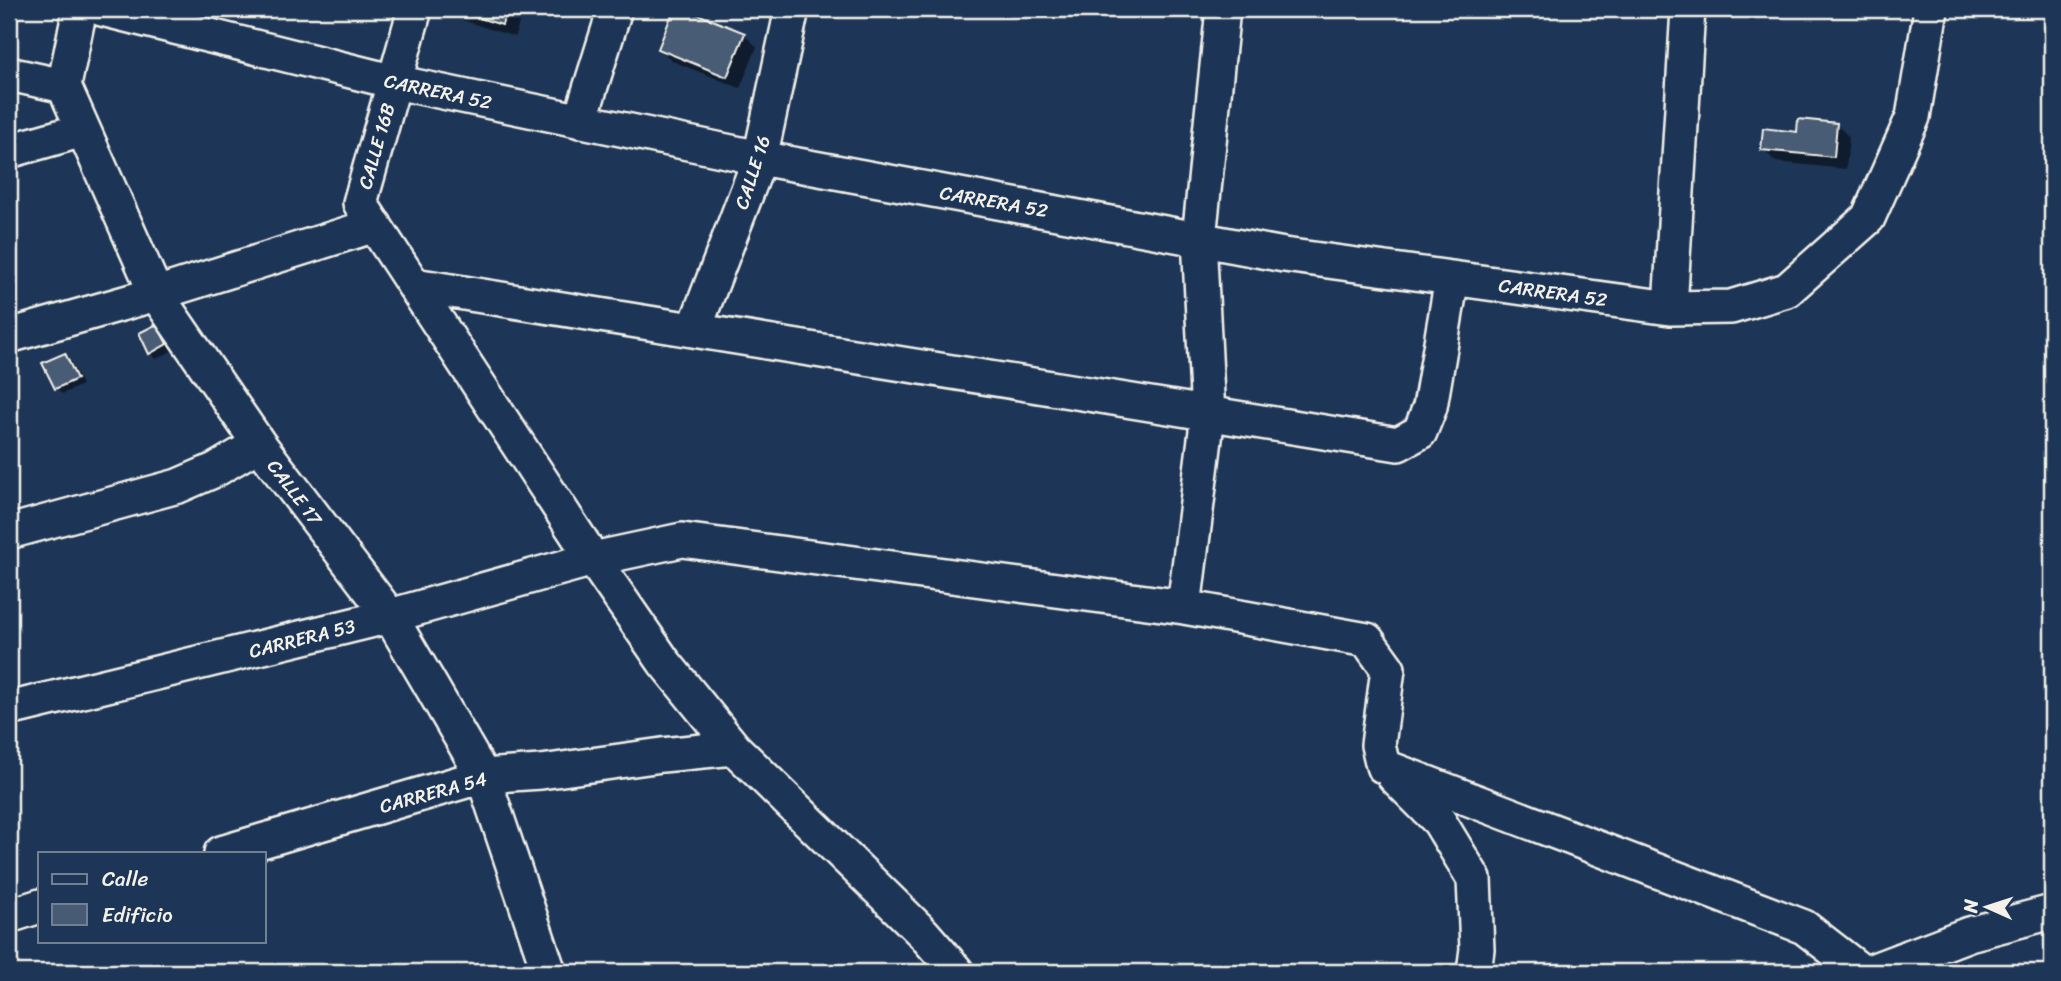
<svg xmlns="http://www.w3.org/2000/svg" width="2061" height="981" font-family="Sriracha,sans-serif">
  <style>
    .shadow { fill: #0007 }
    .building { fill: #485b74; stroke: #f4f1e8; stroke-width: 2 }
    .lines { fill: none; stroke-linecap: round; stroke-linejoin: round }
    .minor-casing { stroke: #f4f1e8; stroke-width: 38 }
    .minor { stroke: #1d3557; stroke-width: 33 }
    .labels { text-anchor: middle; stroke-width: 6; stroke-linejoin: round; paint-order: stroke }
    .street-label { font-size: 19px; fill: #f4f1e8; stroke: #1d3557 }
  </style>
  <rect width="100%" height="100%" fill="#1d3557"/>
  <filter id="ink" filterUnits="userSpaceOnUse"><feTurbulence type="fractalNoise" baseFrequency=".0143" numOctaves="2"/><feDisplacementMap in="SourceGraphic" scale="14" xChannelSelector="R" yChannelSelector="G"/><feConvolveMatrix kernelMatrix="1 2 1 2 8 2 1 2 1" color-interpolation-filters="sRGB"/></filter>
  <g filter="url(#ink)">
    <path class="shadow" d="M451,9H523L515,37L462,20Z
      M676,9H680L744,34L757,47L740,88L672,61L660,49Z
      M1836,124L1849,137L1846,169L1776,162L1763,149L1798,134Z
      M156,326L162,332L172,351L156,359L150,353Z
      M65,355L71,361L82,385L62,394L56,388Z"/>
    <path class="building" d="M450,9H507L502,25Z
      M674,9H685L745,33L727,77L658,49Z
      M1798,119L1837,123L1834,157L1761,150L1763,128L1797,132Z
      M157,324L167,344L149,354L139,333Z
      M65,353L77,379L55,389L42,363Z"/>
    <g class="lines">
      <defs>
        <path id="minor" d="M80,9L64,86L156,294L259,444L390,616L431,686L483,776L549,972
          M102,9L395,82L760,158L1284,255L1670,308L1731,307L1787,290L1868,218L1913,117L1931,9
          M415,9L360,203L593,559L664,662L734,748L923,933L957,972
          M9,74L64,86
          M580,121L615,9
          M9,151L83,130
          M414,285L1398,444L1420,432L1430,407L1452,278
          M1670,308L1688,9
          M694,330L760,158L792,9
          M9,336L156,294L375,225
          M9,532L178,486L215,470L259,444
          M1184,607L1208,415L1199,238L1223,9
          M9,709L390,616L593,559L682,540L1184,607L1367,640L1388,669L1378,745L1383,766L1804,927L1862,972
          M1394,776L1439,821L1474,879L1477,949L1474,972
          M221,853L483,776L541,772L662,755L734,748
          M9,916L40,906
          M1869,972L1969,934L2052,912"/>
      </defs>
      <use href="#minor" class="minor-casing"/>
      <use href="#minor" class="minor"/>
    </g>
  </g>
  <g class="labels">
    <g class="street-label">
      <text transform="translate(438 91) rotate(12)" y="7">CARRERA 52</text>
      <text transform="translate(376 146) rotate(-74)" y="7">CALLE 16B</text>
      <text transform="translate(752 172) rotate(-72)" y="7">CALLE 16</text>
      <text transform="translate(994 201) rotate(10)" y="7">CARRERA 52</text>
      <text transform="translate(1553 292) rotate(8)" y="7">CARRERA 52</text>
      <text transform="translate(295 492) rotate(53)" y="7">CALLE 17</text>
      <text transform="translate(302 638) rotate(-14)" y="7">CARRERA 53</text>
      <text transform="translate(433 792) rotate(-15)" y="7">CARRERA 54</text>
    </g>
  </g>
  <rect width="2061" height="981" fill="none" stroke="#1d3557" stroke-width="35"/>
  <rect x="18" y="18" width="2026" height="946" fill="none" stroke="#f4f1e8" stroke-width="2.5" filter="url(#ink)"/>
  <rect x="38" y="852" width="228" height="91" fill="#1d3557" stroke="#738091" stroke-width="2"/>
  <rect x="52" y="874" width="35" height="10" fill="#1d3557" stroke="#738091" stroke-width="2"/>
  <text x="102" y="886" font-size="21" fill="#f4f1e8">Calle</text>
  <rect x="52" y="904" width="35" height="21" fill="#485b74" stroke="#738091" stroke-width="2"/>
  <text x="102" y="922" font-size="21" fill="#f4f1e8">Edificio</text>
  <g transform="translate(1987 907) rotate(273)" stroke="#1d3557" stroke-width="5" paint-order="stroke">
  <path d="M0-5L12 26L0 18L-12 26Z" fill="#f4f1e8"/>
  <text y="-10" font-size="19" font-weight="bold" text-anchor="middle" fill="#f4f1e8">N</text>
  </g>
</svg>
